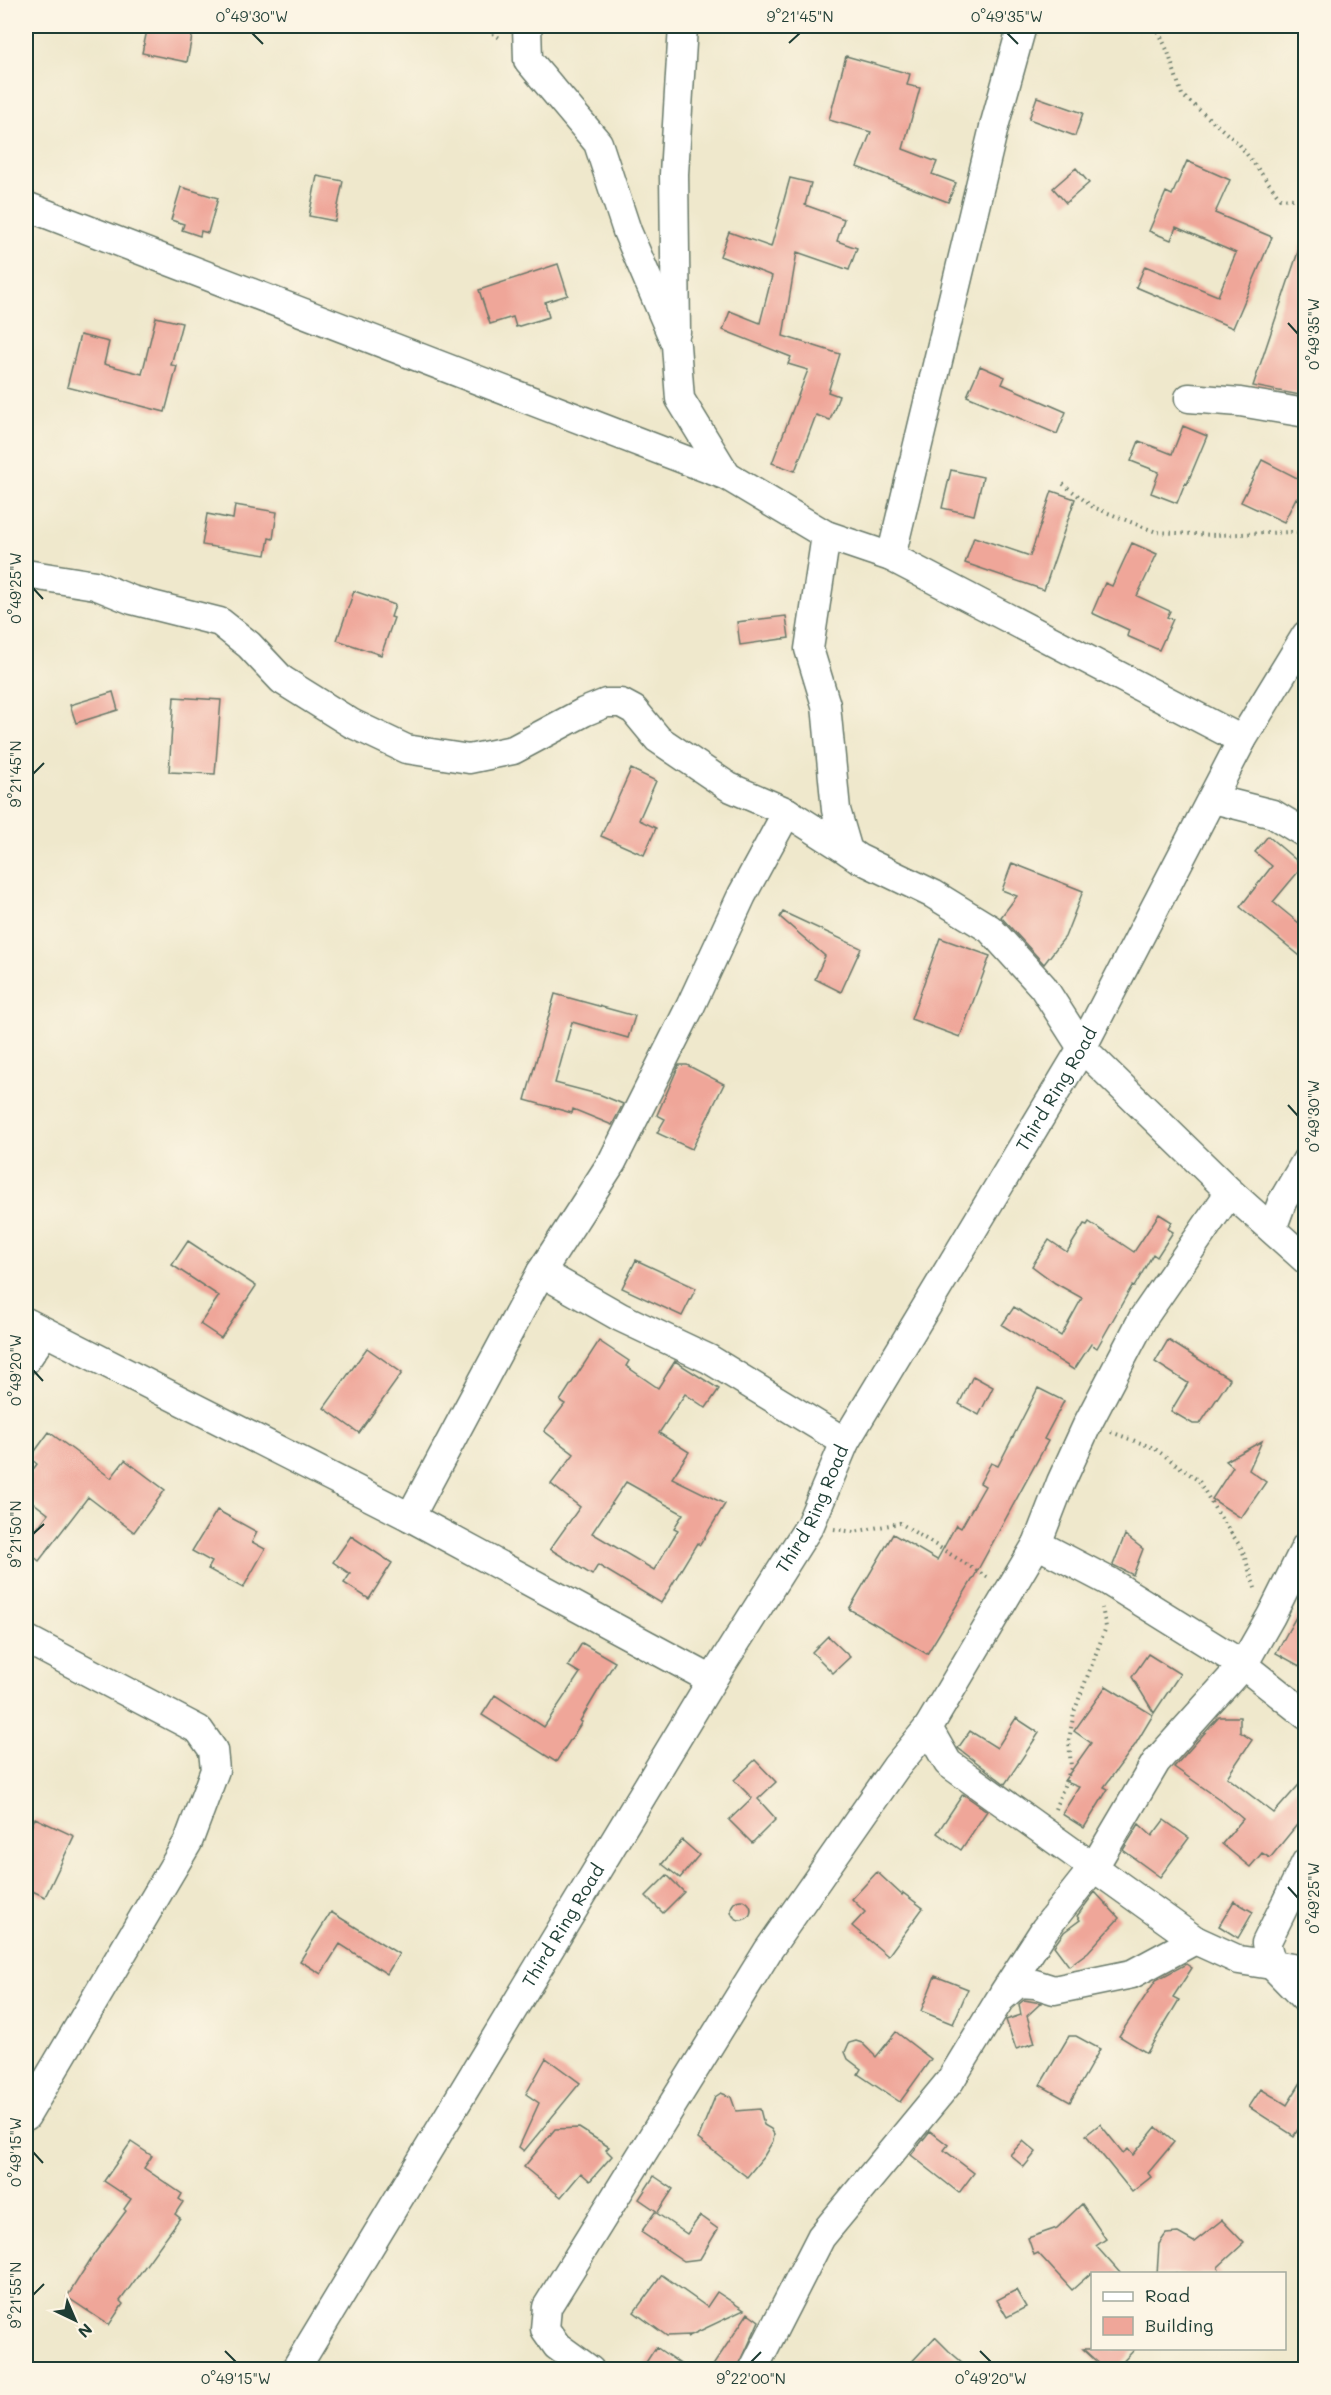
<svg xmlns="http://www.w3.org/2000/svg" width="1331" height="2395" font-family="Mali,sans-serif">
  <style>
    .building { fill: #efa699; fill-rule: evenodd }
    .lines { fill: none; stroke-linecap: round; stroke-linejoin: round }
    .minor-casing { stroke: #687969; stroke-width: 31 }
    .path { stroke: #687969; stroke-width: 4; stroke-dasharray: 1.5 4.5; stroke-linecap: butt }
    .minor { stroke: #fff; stroke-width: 28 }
    .ticks { fill: none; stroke: #1f3d34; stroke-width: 2 }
    .labels { text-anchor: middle; stroke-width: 4.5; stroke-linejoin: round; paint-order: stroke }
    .street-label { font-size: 18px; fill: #1f3d34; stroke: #fcf5e5 }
    .neatline { fill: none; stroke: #1f3d34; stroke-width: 2 }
    .ticks-label { font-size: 15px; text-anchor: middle; fill: #1f3d34 }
  </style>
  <rect width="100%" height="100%" fill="#fcf5e5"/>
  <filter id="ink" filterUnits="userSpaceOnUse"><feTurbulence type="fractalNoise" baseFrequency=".0167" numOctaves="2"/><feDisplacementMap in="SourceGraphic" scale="12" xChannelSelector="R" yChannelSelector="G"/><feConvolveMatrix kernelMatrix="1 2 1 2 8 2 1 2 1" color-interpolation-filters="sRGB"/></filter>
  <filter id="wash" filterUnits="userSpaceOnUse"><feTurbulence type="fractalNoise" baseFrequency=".008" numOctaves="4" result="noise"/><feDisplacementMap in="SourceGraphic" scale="24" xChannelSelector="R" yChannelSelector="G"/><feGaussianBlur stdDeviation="1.35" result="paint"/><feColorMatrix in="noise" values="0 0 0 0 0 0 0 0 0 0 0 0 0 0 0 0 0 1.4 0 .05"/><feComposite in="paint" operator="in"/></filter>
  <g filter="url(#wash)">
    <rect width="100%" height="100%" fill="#efe8cc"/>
    <g id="blocks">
      <path class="building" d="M148,26H194L187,62L142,53Z
        M846,56L910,74L907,85L920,88L903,149L937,162L932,174L956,183L948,202L857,167L871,132L829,120Z
        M1037,97L1083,113L1075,136L1029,119Z
        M1187,161L1230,180L1215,213L1272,237L1233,328L1136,287L1145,266L1218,296L1236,253L1176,227L1171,240L1149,231L1166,192L1172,195Z
        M1076,168L1089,183L1066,203L1053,188Z
        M317,176L343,181L335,221L309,216Z
        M790,178L811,183L805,205L844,219L837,241L857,248L849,270L797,252L783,336L840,354L828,392L839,396L830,420L816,415L795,471L772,463L808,370L788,364L791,357L723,330L730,311L760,323L772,276L720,256L729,232L771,247Z
        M181,187L218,198L208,233L201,231L200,236L182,230L184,224L171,220Z
        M1302,240L1305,241V379L1300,395L1253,386Z
        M558,264L568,295L545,302L549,317L516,327L513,317L490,324L479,290Z
        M156,317L182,323L171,365L177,366L165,412L67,387L80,335L109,342L104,364L142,374Z
        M980,366L1005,377L1002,384L1066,412L1057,434L967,396Z
        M1183,426L1207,436L1187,484L1185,483L1177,503L1151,493L1159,472L1131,461L1139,441L1172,454Z
        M1262,460L1305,482V503L1296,498L1284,522L1241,502Z
        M951,470L983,477L974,515L942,508Z
        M1052,491L1075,499L1044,590L965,563L974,537L1030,556Z
        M235,505L277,512L273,539L269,538L266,555L202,545L207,514L233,519Z
        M1132,543L1157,554L1137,596L1170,611L1167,617L1173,619L1159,650L1127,636L1129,630L1092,613L1105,583L1112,586Z
        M354,591L395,605L391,617L394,618L381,655L337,640Z
        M786,616L789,638L740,645L737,622Z
        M113,692L118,710L76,723L70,705Z
        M174,697L221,700L215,774L169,772Z
        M631,769L656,781L639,820L656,828L644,855L601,836Z
        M1268,836L1303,866L1273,902L1305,928V960L1240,907L1272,866L1255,852Z
        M1012,863L1083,891L1065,937L1044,964L1001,917L1017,896L1002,890Z
        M783,912L861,948L841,992L815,979L825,956L780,917Z
        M940,938L990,956L960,1037L911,1019Z
        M555,994L635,1016L628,1038L572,1022L555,1083L601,1095L623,1104L612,1125L573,1109L572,1113L525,1100Z
        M679,1065H687L724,1084L692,1149L657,1133L665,1119L657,1115Z
        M1159,1214L1172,1222L1168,1229L1173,1232L1157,1257L1153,1254L1134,1287L1132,1286L1097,1348L1091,1344L1074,1370L1002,1325L1014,1307L1061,1336L1082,1298L1055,1283L1032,1266L1049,1240L1067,1252L1084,1224L1087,1225L1089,1222L1134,1252Z
        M188,1241L256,1286L221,1338L200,1324L219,1296L172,1265Z
        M636,1260L696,1288L682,1316L622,1288Z
        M1168,1340L1230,1379L1200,1424H1193L1171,1411L1188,1383L1155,1362Z
        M599,1341L629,1361L626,1366L658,1388L675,1361L719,1389L706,1408L685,1394L659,1433L689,1452L672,1478L725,1504L700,1545L697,1543L661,1603L598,1565L592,1575L550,1549L580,1507L551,1484L574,1454L544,1431L565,1404L560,1401ZM626,1482L683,1514L674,1528L678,1530L654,1570L592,1533Z
        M367,1348L402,1373L359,1433L324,1408Z
        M973,1376L993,1387L979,1415L959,1404Z
        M1038,1388L1064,1401L1044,1439L1048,1441L974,1577L927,1654L849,1609L893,1534L937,1560L956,1525L961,1528L985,1486L980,1483L991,1463L998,1466Z
        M49,1432L111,1478L125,1460L165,1490L134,1532L88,1497L39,1561L26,1550V1543L48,1514L26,1497V1479L37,1464L30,1458Z
        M1262,1441L1249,1470L1266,1482L1241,1518L1212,1499L1233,1467L1226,1461Z
        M217,1510L257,1532L252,1542L265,1549L243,1588L208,1569L212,1562L192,1551Z
        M1125,1535L1143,1549L1133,1575L1113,1565Z
        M351,1536L392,1563L369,1599L344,1583L350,1574L333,1562Z
        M1305,1601V1669L1276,1653Z
        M828,1636L850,1657L833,1673L812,1652Z
        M582,1643L615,1662L580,1721L582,1722L556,1762L482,1715L495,1695L544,1727L580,1673L568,1666Z
        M1148,1654L1180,1674L1154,1713L1132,1677Z
        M1106,1686L1153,1715L1135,1745L1104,1787L1108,1789L1084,1828L1062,1814L1079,1787L1064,1781L1091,1743L1074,1731Z
        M1219,1717H1240V1732L1252,1740L1227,1777L1274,1813L1305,1778V1815L1270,1858L1262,1853L1250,1867L1222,1844L1243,1819L1222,1801L1174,1767Z
        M1016,1718L1039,1733L1005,1784L958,1748L970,1731L997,1748Z
        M755,1760L776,1782L758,1799L776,1819L752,1843L729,1820L752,1798L734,1780Z
        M963,1794L987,1811L961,1850L937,1833Z
        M35,1818L74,1836L45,1897L26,1888V1839Z
        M1164,1820L1189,1838L1160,1877L1123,1850L1139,1824L1152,1836Z
        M682,1840L699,1855L680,1878L662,1864Z
        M877,1872L902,1895L903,1893L923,1908L888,1956L852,1926L865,1912L852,1899Z
        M667,1875L684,1892L663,1913L646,1896Z
        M1095,1892L1119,1918L1088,1952L1069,1966L1054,1946L1064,1932L1080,1920L1077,1916Z
        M731 1910a10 10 0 1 1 20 0a10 10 0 1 1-20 0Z
        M1234,1901L1253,1912L1238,1938L1219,1926Z
        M331,1912L399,1954L387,1974L340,1944L321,1974L300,1961Z
        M1186,1964L1192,1968L1173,1997L1179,2000L1147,2053L1119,2036L1156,1980Z
        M935,1976L968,1989L953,2024L921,2011Z
        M1024,2000L1041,2003L1027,2016L1035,2043L1016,2049L1006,2020L1021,2015L1019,2004Z
        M896,2032L931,2059L900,2102L858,2074L861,2069L848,2059L845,2052L849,2043L856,2041L862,2043L876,2057Z
        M1069,2036H1076L1100,2049L1070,2102L1040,2085Z
        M546,2058L580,2083L524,2151L519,2147L539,2103L526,2094Z
        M1305,2076V2118L1294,2136L1249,2107L1261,2089L1287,2105Z
        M721,2093L731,2097L736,2111L760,2109L764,2125L771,2129L774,2134L773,2141L764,2156L747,2177L698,2139L715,2097Z
        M1100,2124L1123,2153L1128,2149L1133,2155L1156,2127L1174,2142L1148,2173L1151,2177L1132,2192L1086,2135Z
        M579,2128L609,2147L606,2150L612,2156L590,2181L581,2173L561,2197L524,2167L555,2129Z
        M930,2131L948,2145L944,2150L974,2173L959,2193L911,2155Z
        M1023,2141L1036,2152L1024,2167L1010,2155Z
        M131,2142L152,2156L144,2168L182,2194L179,2199L183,2202L175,2214L180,2218L120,2301L123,2304L109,2325L67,2297L94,2254L126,2211L124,2209L131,2199L104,2181Z
        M654,2176L673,2189L658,2212L639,2199Z
        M1082,2204L1106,2239L1096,2246L1121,2274H1090L1072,2290L1038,2253L1034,2255L1028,2238L1057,2228Z
        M655,2212L687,2234L700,2216L718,2229L700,2259L684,2261L641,2232Z
        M1222,2220L1244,2243L1218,2267L1220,2274H1157L1159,2244L1166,2234L1178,2233L1194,2242Z
        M662,2275L707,2307L717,2292L744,2310L687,2337L689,2335L667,2336L634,2312Z
        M1016,2290L1026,2307L1007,2317L997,2300Z
        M748,2313L759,2321L737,2370H710Z
        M935,2337L949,2351L971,2370H904Z
        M656,2347L689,2370H641Z
        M1083,2349H1135L1115,2370H1106Z"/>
    </g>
  </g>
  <g filter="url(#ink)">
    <use href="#blocks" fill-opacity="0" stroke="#687969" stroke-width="1.5"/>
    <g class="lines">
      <defs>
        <g id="minor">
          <path d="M527,26L528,60L598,143L627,231L676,345L680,399L727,476"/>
          <path d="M26,206L727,476L826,535L891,557L1242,740"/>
          <path d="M676,332L674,174L683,26"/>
          <path d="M1189,398L1240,402L1306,413"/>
          <path d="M826,535L809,649L826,705L836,810L848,851L858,858L933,894L990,929L1043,987L1082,1048L1230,1192L1306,1260"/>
          <path d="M891,557L995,123L1022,26"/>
          <path d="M26,574L95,585L132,600L220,622L249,645L282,680L351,723L406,749L469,759L513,750L584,712L606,703H621L634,710L658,739L729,787L787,812L848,851"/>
          <path d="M1213,799L1273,814L1306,834"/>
          <path d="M1272,1229L1282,1202L1306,1161"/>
          <path d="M541,1272L620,1317L709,1359L845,1442"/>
          <path d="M26,1322L410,1517L712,1680"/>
          <path d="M26,1360L45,1332"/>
          <path d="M410,1517L541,1272L612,1162L690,1007L742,895L787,812"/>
          <path d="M1037,1544L1108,1581L1243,1665L1306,1715"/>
          <path d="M26,1639L199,1730L213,1750L215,1770L188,1842L26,2116"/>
          <path d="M928,1728L948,1763L1195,1940"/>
          <path d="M1306,1862L1266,1943L1272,1965L1306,2000"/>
          <path d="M1003,1994L1045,1929L1094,1867L1156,1762L1243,1665L1271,1616L1306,1546"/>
          <path id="s1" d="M295,2370L712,1680L810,1525L845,1442L1082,1048L1242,740L1306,635"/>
          <path d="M590,2370L557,2346L545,2329L547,2307L769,1949L896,1767L928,1728L1037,1544L1061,1482L1088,1423L1143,1318L1230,1192"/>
          <path d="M753,2370L821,2237L950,2081L1000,1999L1018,1983L1035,1984L1054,1990L1132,1974L1195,1940L1239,1960L1306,1970"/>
        </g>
      </defs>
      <use href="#minor" class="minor-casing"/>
      <path class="path" d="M483,26L501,39
        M1156,26L1168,52L1182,95L1239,144L1280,198L1306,200
        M1063,484L1093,507L1156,532L1215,535L1291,532L1306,534
        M1111,1432L1154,1448L1199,1481L1215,1509L1242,1549L1256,1591
        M834,1529L854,1532L900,1523L987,1577
        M1055,1809L1071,1768L1069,1740L1074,1712L1106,1627L1102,1608"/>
      <use href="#minor" class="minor"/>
    </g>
  </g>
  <path class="ticks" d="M252,33L263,44M1007,33L1018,44M789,43L800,33M1288,323L1298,334M33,588L43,599M33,774L44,763M1288,1105L1298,1116M33,1370L43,1381M33,1534L44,1524M1288,1887L1298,1898M33,2152L43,2163M33,2295L44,2284M225,2351L236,2362M980,2351L991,2362M751,2362L761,2352"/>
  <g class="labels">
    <g class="street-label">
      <text dy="6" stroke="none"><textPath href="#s1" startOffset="1491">Third Ring Road</textPath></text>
      <text dy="6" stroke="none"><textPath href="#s1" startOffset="1005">Third Ring Road</textPath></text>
      <text dy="6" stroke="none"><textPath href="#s1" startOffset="519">Third Ring Road</textPath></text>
    </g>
  </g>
  <rect width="1331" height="2395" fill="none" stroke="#fcf5e5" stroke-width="66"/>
  <rect x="1091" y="2272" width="195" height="78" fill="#fcf5e5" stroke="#a4ab9e" stroke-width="1.5"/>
  <rect x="1103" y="2292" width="30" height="9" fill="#ffffff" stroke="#a4ab9e" stroke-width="1.5"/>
  <text x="1145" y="2302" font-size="18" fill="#1f3d34">Road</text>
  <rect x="1103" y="2317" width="30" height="18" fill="#efa699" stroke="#a4ab9e" stroke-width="1.5"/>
  <text x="1145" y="2332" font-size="18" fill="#1f3d34">Building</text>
  <g transform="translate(75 2320) rotate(136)" stroke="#fcf5e5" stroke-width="4.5" paint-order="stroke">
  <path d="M0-4.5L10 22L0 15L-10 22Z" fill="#1f3d34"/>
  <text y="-9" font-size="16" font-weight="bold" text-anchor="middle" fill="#1f3d34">N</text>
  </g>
  <rect x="33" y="33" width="1265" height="2329" class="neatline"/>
  <g class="ticks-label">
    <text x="252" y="22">0°49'30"W</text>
    <text x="800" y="22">9°21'45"N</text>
    <text x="1007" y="22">0°49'35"W</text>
    <text transform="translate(1314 334) rotate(-90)" y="5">0°49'35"W</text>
    <text transform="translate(16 588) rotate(-90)" y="5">0°49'25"W</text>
    <text transform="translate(16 774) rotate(-90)" y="5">9°21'45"N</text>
    <text transform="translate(1314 1116) rotate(-90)" y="5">0°49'30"W</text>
    <text transform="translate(16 1370) rotate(-90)" y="5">0°49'20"W</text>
    <text transform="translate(16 1534) rotate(-90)" y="5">9°21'50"N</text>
    <text transform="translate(1314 1898) rotate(-90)" y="5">0°49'25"W</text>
    <text transform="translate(16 2152) rotate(-90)" y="5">0°49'15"W</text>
    <text transform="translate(16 2295) rotate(-90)" y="5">9°21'55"N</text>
    <text x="236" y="2384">0°49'15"W</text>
    <text x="751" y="2384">9°22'00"N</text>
    <text x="991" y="2384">0°49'20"W</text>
  </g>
</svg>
